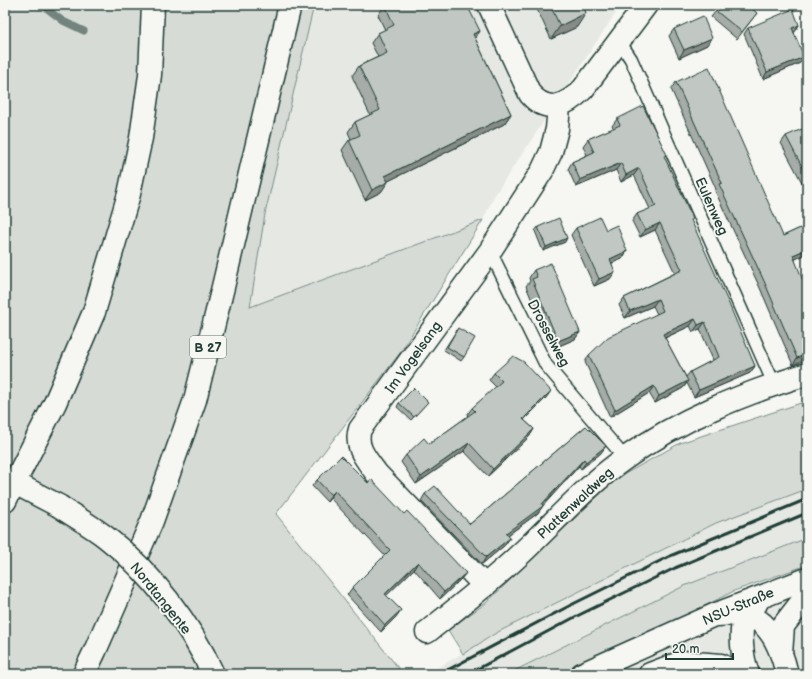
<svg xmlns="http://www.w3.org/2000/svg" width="812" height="679" font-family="'Balsamiq Sans',sans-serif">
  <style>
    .built { fill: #e6e8e4 }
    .green { fill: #d6dbd6; stroke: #7a8c85 }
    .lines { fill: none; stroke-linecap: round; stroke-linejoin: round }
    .stream { stroke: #72847d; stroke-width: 7 }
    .service-casing { stroke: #1f3d34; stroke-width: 15 }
    .minor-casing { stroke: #1f3d34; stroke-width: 25 }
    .tertiary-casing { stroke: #1f3d34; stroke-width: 25 }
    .secondary-casing { stroke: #1f3d34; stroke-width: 25 }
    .trunk-casing { stroke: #1f3d34; stroke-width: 25 }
    .service { stroke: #f6f6f2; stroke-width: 12 }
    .minor { stroke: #f6f6f2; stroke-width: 22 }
    .tertiary { stroke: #f6f6f2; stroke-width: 22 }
    .secondary { stroke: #f6f6f2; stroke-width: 22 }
    .trunk { stroke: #f6f6f2; stroke-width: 22 }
    .rail { stroke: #1f3d34; stroke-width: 3 }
    .minor-bridge-casing { stroke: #1f3d34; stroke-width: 25; stroke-linecap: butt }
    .minor-bridge { stroke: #f6f6f2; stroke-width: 22 }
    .wall { fill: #a6aca8; stroke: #1f3d34; fill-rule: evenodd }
    .shaded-wall { fill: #878c88; stroke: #1f3d34 }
    .building { fill: #c1c8c3; stroke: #1f3d34 }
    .labels { text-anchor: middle; stroke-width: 4; stroke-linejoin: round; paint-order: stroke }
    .shield { fill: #f6f6f2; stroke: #60746d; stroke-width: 1 }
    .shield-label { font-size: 13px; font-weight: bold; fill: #1f3d34 }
    .street-label { font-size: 14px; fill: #1f3d34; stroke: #f6f6f2 }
  </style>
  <rect width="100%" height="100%" fill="#f6f6f2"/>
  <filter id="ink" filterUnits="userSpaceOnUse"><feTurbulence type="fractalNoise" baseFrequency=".025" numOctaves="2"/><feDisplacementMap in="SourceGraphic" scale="8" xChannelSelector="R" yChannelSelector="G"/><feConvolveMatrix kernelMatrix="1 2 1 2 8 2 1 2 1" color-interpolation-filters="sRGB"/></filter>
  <g filter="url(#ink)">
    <path class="built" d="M314,5H621L494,196L483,220L250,307L265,214Z
      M807,489V538L684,586L508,674H428L496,633L716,523Z
      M807,569V674H571L609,656Z"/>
    <path class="green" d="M5,5H314L265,214L250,307L483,220L400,353L276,514L403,674H5Z
      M807,401V489L716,523L496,633L463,654L448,630L486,603L616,479L680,443Z
      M807,538V565L734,591L571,674H508L684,586Z"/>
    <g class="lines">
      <path class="stream" d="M42,5L63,21L84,31"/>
      <defs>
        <path id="service" d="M619,41L631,59L774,384
          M490,251L546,365L625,458"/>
        <path id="minor" d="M489,5L530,94C548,115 567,105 583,89L646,5
          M15,483L59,506
          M485,586L377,474C367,460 354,447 360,429L490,251L542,171L551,152L557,129L559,106
          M715,615C725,615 737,613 746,615C771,621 782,652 787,674
          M427,632C463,604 498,576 531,544C561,515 590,483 624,459C680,419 742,394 807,374
          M781,654L783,626L807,595
          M650,674L682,662L721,665L736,674
          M748,674C742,658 739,631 745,616C747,611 753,607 756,604"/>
        <path id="tertiary" d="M5,501L55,403L94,312L129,194L141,138L150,75L153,5"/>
        <path id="secondary" d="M582,674L714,615L807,579"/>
        <path id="trunk" d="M84,674L95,651L152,521L195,400L223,287L290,5"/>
      </defs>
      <use href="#service" class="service-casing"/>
      <use href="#minor" class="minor-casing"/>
      <use href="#tertiary" class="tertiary-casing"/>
      <use href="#secondary" class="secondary-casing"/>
      <use href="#trunk" class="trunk-casing"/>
      <use href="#service" class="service"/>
      <use href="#minor" class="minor"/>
      <use href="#tertiary" class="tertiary"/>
      <use href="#secondary" class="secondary"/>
      <use href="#trunk" class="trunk"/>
      <path class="rail" d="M440,674L569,606L670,556L807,499
        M468,674L575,617L675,568L807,513"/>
      <defs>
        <path id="minor-bridge" d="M59,506C75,517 92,526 107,538C150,571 191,625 213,674"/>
      </defs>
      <use href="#minor-bridge" class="minor-bridge-casing"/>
      <use href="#minor-bridge" class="minor-bridge"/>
    </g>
    <path class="wall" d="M385,5L480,31L475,38L511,114L504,124L388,181L381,192L365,200L342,150L349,140L351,139L348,132L355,122L370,115L352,76L359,66L378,57L371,43L378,33L385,30L378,15Z
      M535,5H583L577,27L551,39Z
      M728,5H748L757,13L737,39L711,17L716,11Z
      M799,25L794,32L800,63L763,79L744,34L748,28Z
      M674,29L707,45L679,58L669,36Z
      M676,82L783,236L807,225V254L795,259L807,359L793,365L760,288L715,191L716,189L671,89Z
      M617,119L665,158L691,221L755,366L750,373L694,397L687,383L683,388L655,403L649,393L610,417L585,362L589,355L657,314L653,306L625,318L619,305L624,298L675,273L655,230L640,237L632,221L637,214L650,209L634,175L621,182L616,170L576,187L568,169L572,162L587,155L583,146L588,139L614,128L612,126ZM690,326L693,332L700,329L713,360L690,372L686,377L665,338Z
      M786,136L807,138V192L781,143Z
      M538,227L565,242L543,251L535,231Z
      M576,228L606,230L627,251L622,259L612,263L610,279L594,286L571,235Z
      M534,270L580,332L575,339L552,349L526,286L530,281L529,278Z
      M458,328L464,357L461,361L444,350Z
      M494,373L546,398L524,420L534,429L529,437L488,476L464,451L416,484L401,462L406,455L429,444L468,416L467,415L472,408L496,387L489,380Z
      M428,402L425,405L411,420L397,407L399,403Z
      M586,426L601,453L581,469L579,466L543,505L538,513L508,535L505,545L482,564L421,501L425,494L470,524Z
      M317,480L368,483L404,514L466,573L461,579L440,599L414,569L386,595L396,617L381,632L347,595L352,588L385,556L330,498L327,502L312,486Z"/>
    <path class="shaded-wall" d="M586,13L577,27L551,39L560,26Z
      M799,25L795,32L788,35L792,28Z
      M480,31L473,41V34Z
      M712,38L707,45L679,58L684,50Z
      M804,57L800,63L763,79L767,72Z
      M511,114L504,124L378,186L385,176Z
      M621,163L616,170L576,187L580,180Z
      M639,168L634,175L621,182L626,175Z
      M388,182L381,192L365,200L372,190Z
      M660,223L655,230L640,237L645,230Z
      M567,238L565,242L543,251L546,247Z
      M807,249V254L788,262L793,255Z
      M627,251L622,259L605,266L610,259Z
      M615,272L610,279L594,286L599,279Z
      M658,299L653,306L625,318L630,311Z
      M695,319L690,326L658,341L663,334Z
      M705,322L700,329L693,332L698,325Z
      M580,332L575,339L552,349L558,341Z
      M807,354V359L793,365L797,358Z
      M755,366L750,373L694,397L699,390Z
      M688,381L683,388L655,403L659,396Z
      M654,386L649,393L610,417L615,410Z
      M551,391L546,398L518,426L523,419Z
      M534,429L529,437L488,476L493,469Z
      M469,443L464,451L416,484L421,477Z
      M606,446L601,453L581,469L586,462Z
      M584,459L579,466L541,508L543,506L538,513L501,540L506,533L542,504Z
      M335,491L330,498L327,502L331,495Z
      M510,538L505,545L482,564L486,557Z
      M418,562L414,569L381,601L385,594Z
      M466,573L461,579L440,599L444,592Z
      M401,610L396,617L381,632L385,625Z"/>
    <path class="building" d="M385,5H467L480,31L473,34L511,114L385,176L388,182L372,190L349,140L360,135L355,122L380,110L359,66L387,53L378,33L394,25Z
      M550,5H583L586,13L560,26Z
      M728,5H748L757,13L742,32L716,11Z
      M793,9L799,25L792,28L804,57L767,72L748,28Z
      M703,16L712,38L684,50L674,29Z
      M709,67L783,236L807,225V249L793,255L807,291V354L797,358L764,281L719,184L722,183L676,82Z
      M643,106L667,155L664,156L693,219L691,220L729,304L755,366L699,390L690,372L719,357L705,322L698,325L695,319L663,334L688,381L659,396L654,386L615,410L589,355L608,337L663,311L658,299L630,311L624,298L682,270L660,223L645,230L637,214L656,206L639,168L626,175L621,163L580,180L572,162L594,152L588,139L620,125L617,119Z
      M802,129L806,138H807V176L786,136Z
      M600,217L606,230L617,225L627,251L610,259L615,272L599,279L576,228Z
      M559,218L567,238L546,247L538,227Z
      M551,263L580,332L558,341L532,279L537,277L534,270Z
      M458,328L475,338L464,357L447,347Z
      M513,356L524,362L551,391L523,419L534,429L493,469L469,443L421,477L406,455L424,438L429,444L475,411L472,408L502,381L494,373Z
      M414,388L428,402L414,417L399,403Z
      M586,426L606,446L586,462L584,459L542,504L543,506L506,533L510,538L486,557L425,494L435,486L470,524Z
      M341,456L368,483L371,479L404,514L407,511L466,573L444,592L418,562L385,594L401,610L385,625L352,588L390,550L335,491L331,495L317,480Z"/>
  </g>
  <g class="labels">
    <rect class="shield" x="190" y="336" width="36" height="22" rx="3"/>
    <g class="shield-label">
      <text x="208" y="352">B 27</text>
    </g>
    <g class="street-label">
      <text transform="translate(712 206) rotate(66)" y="5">Eulenweg</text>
      <text transform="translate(549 333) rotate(62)" y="5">Drosselweg</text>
      <text transform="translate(413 357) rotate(-54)" y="5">Im Vogelsang</text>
      <text transform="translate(575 503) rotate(-43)" y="5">Plattenwaldweg</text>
      <text transform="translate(161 598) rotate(51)" y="5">Nordtangente</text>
      <text transform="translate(738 606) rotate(-23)" y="5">NSU-Straße</text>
    </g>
  </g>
  <rect width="812" height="679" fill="none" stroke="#f6f6f2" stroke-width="20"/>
  <rect x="10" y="10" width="792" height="659" fill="none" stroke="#1f3d34" stroke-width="1.5" filter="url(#ink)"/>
  <path d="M666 653v6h67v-6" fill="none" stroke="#1f3d34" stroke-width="2"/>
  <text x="672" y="653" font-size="12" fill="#1f3d34" stroke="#f6f6f2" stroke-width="3" paint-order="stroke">20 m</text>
</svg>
